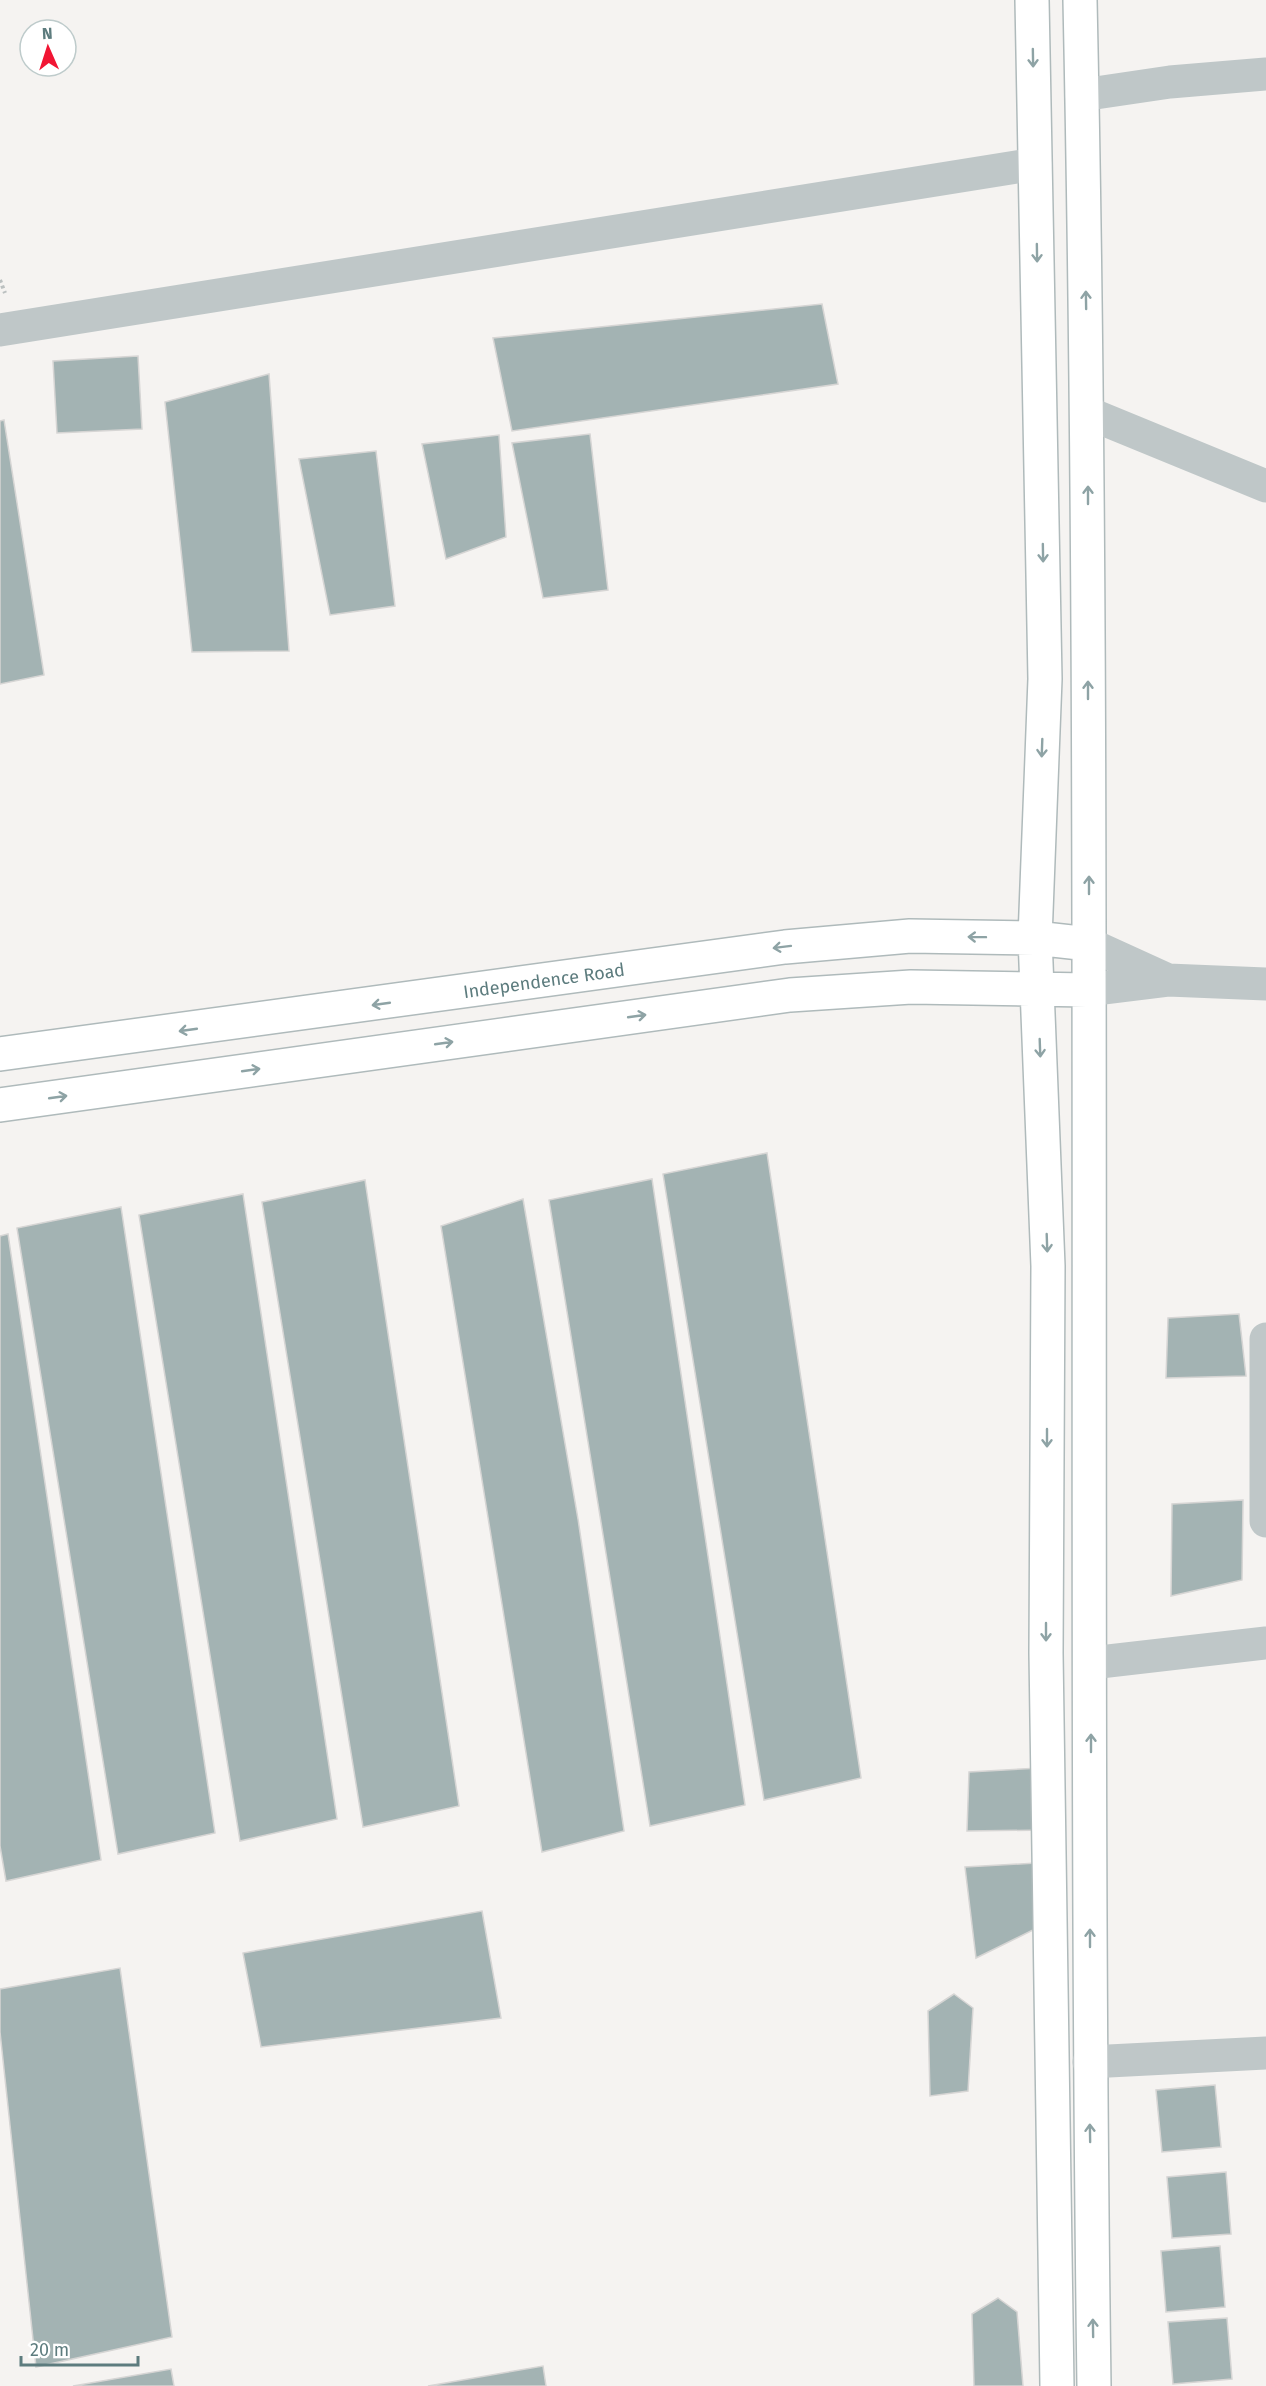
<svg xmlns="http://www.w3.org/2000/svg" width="1266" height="2386" font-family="'Fira Sans',sans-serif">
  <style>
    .building { fill: #a3b3b3; stroke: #d6d5d4; stroke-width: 1.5 }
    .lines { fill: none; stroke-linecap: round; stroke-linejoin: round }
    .secondary-casing { stroke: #afbabb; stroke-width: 36 }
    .path { stroke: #bbc0c0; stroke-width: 4; stroke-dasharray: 3 3; stroke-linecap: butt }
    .minor { stroke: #bfc7c8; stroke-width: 33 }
    .tertiary { stroke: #bfc7c8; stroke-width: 33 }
    .secondary { stroke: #fff; stroke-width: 33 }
    .oneway { stroke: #8ea3a5 }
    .labels { text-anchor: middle; stroke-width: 6; stroke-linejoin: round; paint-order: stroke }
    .street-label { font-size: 18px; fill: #5d7c7e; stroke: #fff }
  </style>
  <rect width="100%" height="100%" fill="#f5f3f1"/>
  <path class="building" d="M822,304L838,384L512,431L493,338Z
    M138,356L142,429L57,433L53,361Z
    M269,374L289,651L192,652L165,402Z
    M4,420L44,675L0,684V421Z
    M590,434L608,590L543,598L512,443Z
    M499,435L506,537L446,559L422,444Z
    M376,451L395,606L330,615L299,459Z
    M767,1153L861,1778L764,1800L663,1174Z
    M652,1179L745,1805L650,1826L549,1200Z
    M365,1180L459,1806L363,1827L262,1202Z
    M243,1194L337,1819L240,1841L139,1215Z
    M523,1199L578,1519L624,1831L542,1852L441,1226Z
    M121,1207L215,1833L118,1854L17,1228Z
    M8,1234L101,1860L6,1881L0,1846V1236Z
    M1239,1314L1246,1376L1166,1378L1168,1318Z
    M1243,1500L1242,1580L1171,1596L1172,1504Z
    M1040,1768L1047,1830L967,1831L969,1772Z
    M1036,1863L1043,1925L976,1958L965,1867Z
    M482,1911L501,2018L261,2047L243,1953Z
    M120,1968L172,2337L36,2367L0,2032V1989Z
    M954,1994L973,2008L968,2091L930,2096L928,2011Z
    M1215,2085L1221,2147L1162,2152L1156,2090Z
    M1226,2172L1231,2234L1172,2238L1167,2177Z
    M1220,2246L1225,2307L1166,2312L1161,2251Z
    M998,2298L1017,2312L1023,2386H974L972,2314Z
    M1227,2318L1232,2379L1173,2384L1168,2322Z
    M543,2366L546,2386H428Z
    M171,2369L174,2386H73Z"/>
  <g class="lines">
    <defs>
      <path id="secondary" d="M1032,0L1045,679L1035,938L1048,1266L1046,1653L1057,2386
        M1080,0C1097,795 1083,1591 1094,2386
        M0,1054L785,947L910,936L1035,938L1089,944
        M0,1105L790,995L911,987L1087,990"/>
    </defs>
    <use href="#secondary" class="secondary-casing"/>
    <path class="path" d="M0,280L5,293"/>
    <path class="minor" d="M1082,95L1170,82L1266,74
      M0,330L1035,164
      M1088,413L1266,486
      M1266,1339V1521
      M1091,1663L1266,1643
      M1089,2062L1266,2053"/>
    <path class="tertiary" d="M1089,944L1168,980
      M1087,990L1168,980L1266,984"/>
    <use href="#secondary" class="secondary"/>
  </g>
  <defs><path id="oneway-shaft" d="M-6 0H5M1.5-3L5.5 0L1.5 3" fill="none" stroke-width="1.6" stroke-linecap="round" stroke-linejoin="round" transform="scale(1.5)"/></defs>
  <g class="oneway">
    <use href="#oneway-shaft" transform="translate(1033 58) rotate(89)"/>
    <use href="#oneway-shaft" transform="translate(1037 253) rotate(89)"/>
    <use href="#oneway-shaft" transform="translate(1086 300) rotate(-91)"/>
    <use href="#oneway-shaft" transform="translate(1088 495) rotate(-90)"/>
    <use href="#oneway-shaft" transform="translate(1043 553) rotate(89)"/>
    <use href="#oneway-shaft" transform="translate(1088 690) rotate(-90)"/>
    <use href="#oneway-shaft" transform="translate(1042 748) rotate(92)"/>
    <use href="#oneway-shaft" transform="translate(1089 885) rotate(-90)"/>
    <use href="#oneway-shaft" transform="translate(977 937) rotate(-179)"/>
    <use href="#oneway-shaft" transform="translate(782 947) rotate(173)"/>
    <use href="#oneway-shaft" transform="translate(381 1004) rotate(172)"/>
    <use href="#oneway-shaft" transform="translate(637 1016) rotate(-8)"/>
    <use href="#oneway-shaft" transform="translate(188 1030) rotate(172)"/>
    <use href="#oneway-shaft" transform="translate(444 1043) rotate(-8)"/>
    <use href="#oneway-shaft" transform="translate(1040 1048) rotate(88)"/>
    <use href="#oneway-shaft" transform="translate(251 1070) rotate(-8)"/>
    <use href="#oneway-shaft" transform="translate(58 1097) rotate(-8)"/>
    <use href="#oneway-shaft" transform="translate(1047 1243) rotate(88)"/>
    <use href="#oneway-shaft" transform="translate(1047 1438) rotate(90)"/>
    <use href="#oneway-shaft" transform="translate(1046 1632) rotate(90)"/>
    <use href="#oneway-shaft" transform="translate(1091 1743) rotate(-90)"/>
    <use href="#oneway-shaft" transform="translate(1090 1938) rotate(-90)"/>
    <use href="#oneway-shaft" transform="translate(1090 2133) rotate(-91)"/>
    <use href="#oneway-shaft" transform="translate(1093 2328) rotate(-91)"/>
  </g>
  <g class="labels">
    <g class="street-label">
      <text transform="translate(544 981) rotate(-8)" y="6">Independence Road</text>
    </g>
  </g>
  <g transform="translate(48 48) rotate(357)"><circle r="28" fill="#ffffff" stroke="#becbcb" stroke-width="1.5"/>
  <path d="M0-4.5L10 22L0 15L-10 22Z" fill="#f11533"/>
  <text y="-9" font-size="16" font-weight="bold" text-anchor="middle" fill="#5d7c7e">N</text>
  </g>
  <path d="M21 2356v9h117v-9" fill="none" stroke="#5d7c7e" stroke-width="3"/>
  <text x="30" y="2356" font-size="18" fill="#5d7c7e" stroke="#ffffff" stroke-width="4.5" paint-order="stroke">20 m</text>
</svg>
